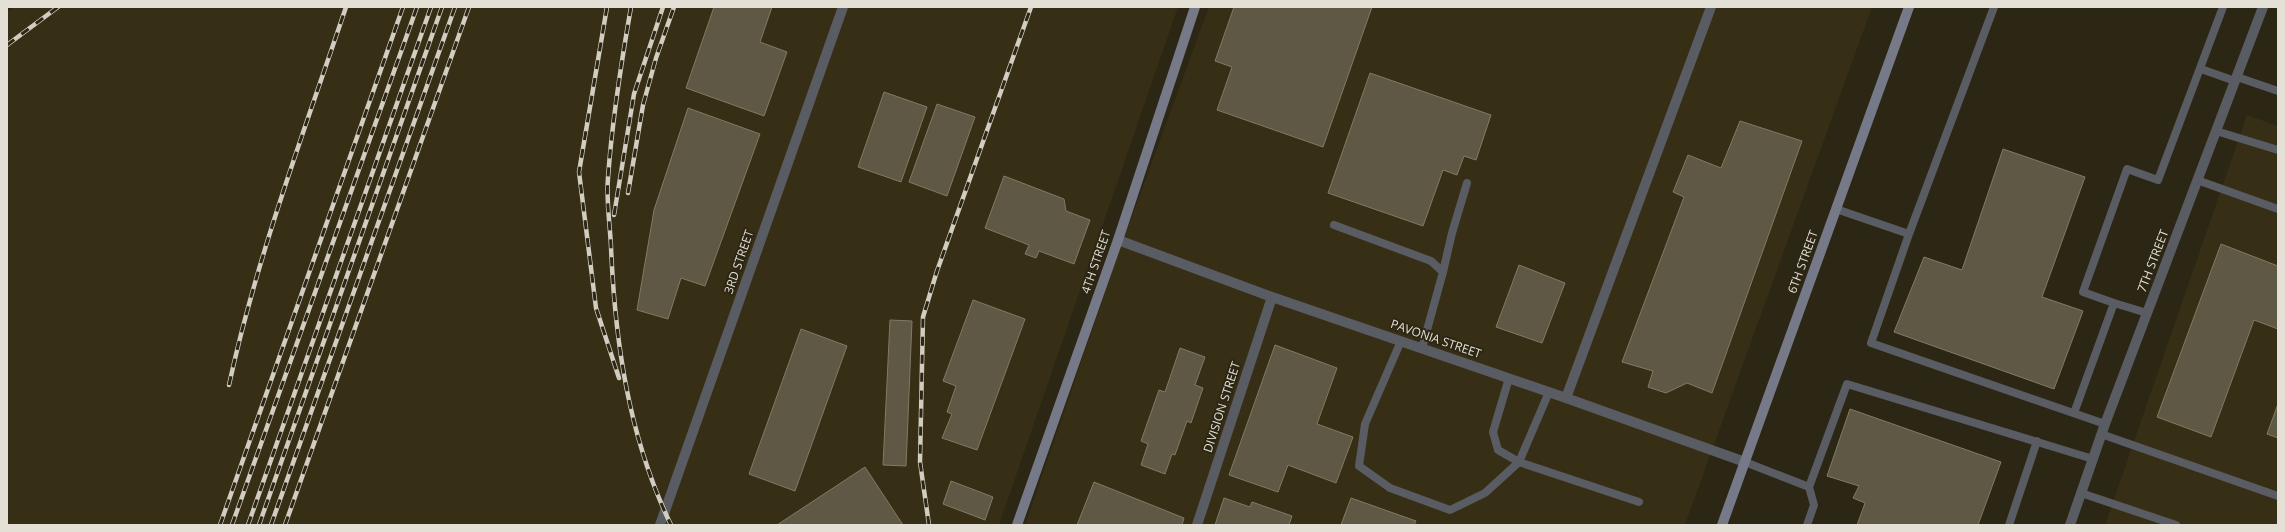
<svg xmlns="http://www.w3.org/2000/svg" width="2285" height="532" font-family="'Open Sans',sans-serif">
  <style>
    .built { fill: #362f15 }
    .building { fill: #5e5844; stroke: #817b66 }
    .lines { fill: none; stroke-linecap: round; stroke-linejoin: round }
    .service { stroke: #5a5c64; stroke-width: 8 }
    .minor { stroke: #5a5c64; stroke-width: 10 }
    .secondary { stroke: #767987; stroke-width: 10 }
    .rail-casing { stroke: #d1cdc1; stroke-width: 4.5 }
    .rail { stroke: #2c2614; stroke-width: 3; stroke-dasharray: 9; stroke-linecap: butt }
    .labels { text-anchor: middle; stroke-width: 4; stroke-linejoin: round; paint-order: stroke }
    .street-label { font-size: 12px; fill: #e4e0d5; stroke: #2c2614 }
  </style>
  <rect width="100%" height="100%" fill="#2c2614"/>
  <path class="built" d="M16,7H1178L999,525H7V12Z
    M1209,7H1872L1685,525H1025L1120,249Z
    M2247,115L2278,126V525H2105Z"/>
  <path class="building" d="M714,7H772L760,42L787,52L764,116L686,88Z
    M1234,7H1372L1323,147L1217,110L1232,67L1215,61Z
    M1370,73L1491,115L1476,160L1464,156L1457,175L1443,170L1423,226L1328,193Z
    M884,92L927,107L901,182L858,167Z
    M937,104L975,117L947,196L909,182Z
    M688,108L760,134L705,286L681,278L668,319L637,310L654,210Z
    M1740,121L1802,141L1712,393L1687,383L1666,393L1648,387L1653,371L1622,362L1684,197L1673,192L1688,155L1721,168Z
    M2003,149L2085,177L2042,297L2083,311L2054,389L1894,332L1924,257L1962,270Z
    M1004,176L1064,199L1066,211L1090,220L1074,264L1039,251L1036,258L1025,254L1029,245L985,228Z
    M2221,244L2278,266V329L2254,320L2211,437L2157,417Z
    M1519,265L1565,283L1542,343L1496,327Z
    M973,300L1025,319L977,450L942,438L952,414L947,412L956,386L943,381Z
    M890,320L912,321L906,466L883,465Z
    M801,329L847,346L795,491L749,474Z
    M1275,345L1337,368L1317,424L1353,437L1336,483L1288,465L1278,492L1229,475Z
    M1180,348L1205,357L1195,385L1203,388L1191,423L1187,421L1175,455L1172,454L1165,474L1141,465L1148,444L1141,441L1159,390L1165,392Z
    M2278,404V438L2267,434Z
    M1850,409L2001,462L1978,525H1857L1865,503L1853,498L1859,486L1827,476Z
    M865,467L903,525H777Z
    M951,481L993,497L985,520L943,504Z
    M1094,482L1184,518L1182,525H1077Z
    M1224,498L1250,507L1252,502L1292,516L1289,525H1215Z
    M1351,498L1416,521L1414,525H1341Z"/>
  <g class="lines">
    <path class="service" d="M2201,69L2235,81
      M2237,77L2278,91
      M2216,131L2278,150
      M2197,180L2278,209
      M1836,209L1909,234L1994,7
      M1334,225L1431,261L1443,272L1422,348
      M1909,234L1871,343L2105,424
      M1443,272L1452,233L1467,183
      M2114,303L2083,292L2127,169L2158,180L2223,7
      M1401,341L1365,424L1359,466L1390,488L1450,510L1485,493L1519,462L1549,392
      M1509,378L1493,432L1498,450L1519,462L1639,502
      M2074,413L2114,303L2147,313
      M2101,434L2278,496
      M1745,462L1809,487L1847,384L2093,459
      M2081,493L2176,525
      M1807,525L1814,505L1809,487
      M2009,525L2037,441"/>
    <path class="minor" d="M1118,240L1272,297L1566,398L1745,462
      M1566,398L1711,7
      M660,525L843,7
      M1197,525L1272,297
      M2070,525L2105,424L2263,7"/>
    <path class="secondary" d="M1017,525L1118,240L1195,7
      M1722,525L1909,7"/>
    <defs>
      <path id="rail" d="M607,7L579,172L596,308L619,378
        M631,7C621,64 612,120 608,178C606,200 610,224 611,247C615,343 629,438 671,525
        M7,45L58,7
        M628,193L643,105L656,58L674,7
        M614,215L634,94L663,7
        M229,385C257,256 304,132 346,7
        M220,525L403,7
        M232,525L417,7
        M248,525L431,7
        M259,525L442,7
        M271,525L455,7
        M285,525L469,7
        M929,525L920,462L923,317L937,271L1031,7"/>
    </defs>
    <use href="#rail" class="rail-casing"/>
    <use href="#rail" class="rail"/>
  </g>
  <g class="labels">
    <g class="street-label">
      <text transform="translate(2153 261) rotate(-69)" y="4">7TH STREET</text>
      <text transform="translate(739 262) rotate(-71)" y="4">3RD STREET</text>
      <text transform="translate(1096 262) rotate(-71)" y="4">4TH STREET</text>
      <text transform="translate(1803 262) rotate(-70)" y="4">6TH STREET</text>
      <text transform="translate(1436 339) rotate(19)" y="4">PAVONIA STREET</text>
      <text transform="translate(1222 407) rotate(-72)" y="4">DIVISION STREET</text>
    </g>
  </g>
  <rect width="2285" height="532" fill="none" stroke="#e4e0d5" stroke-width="16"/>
</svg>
